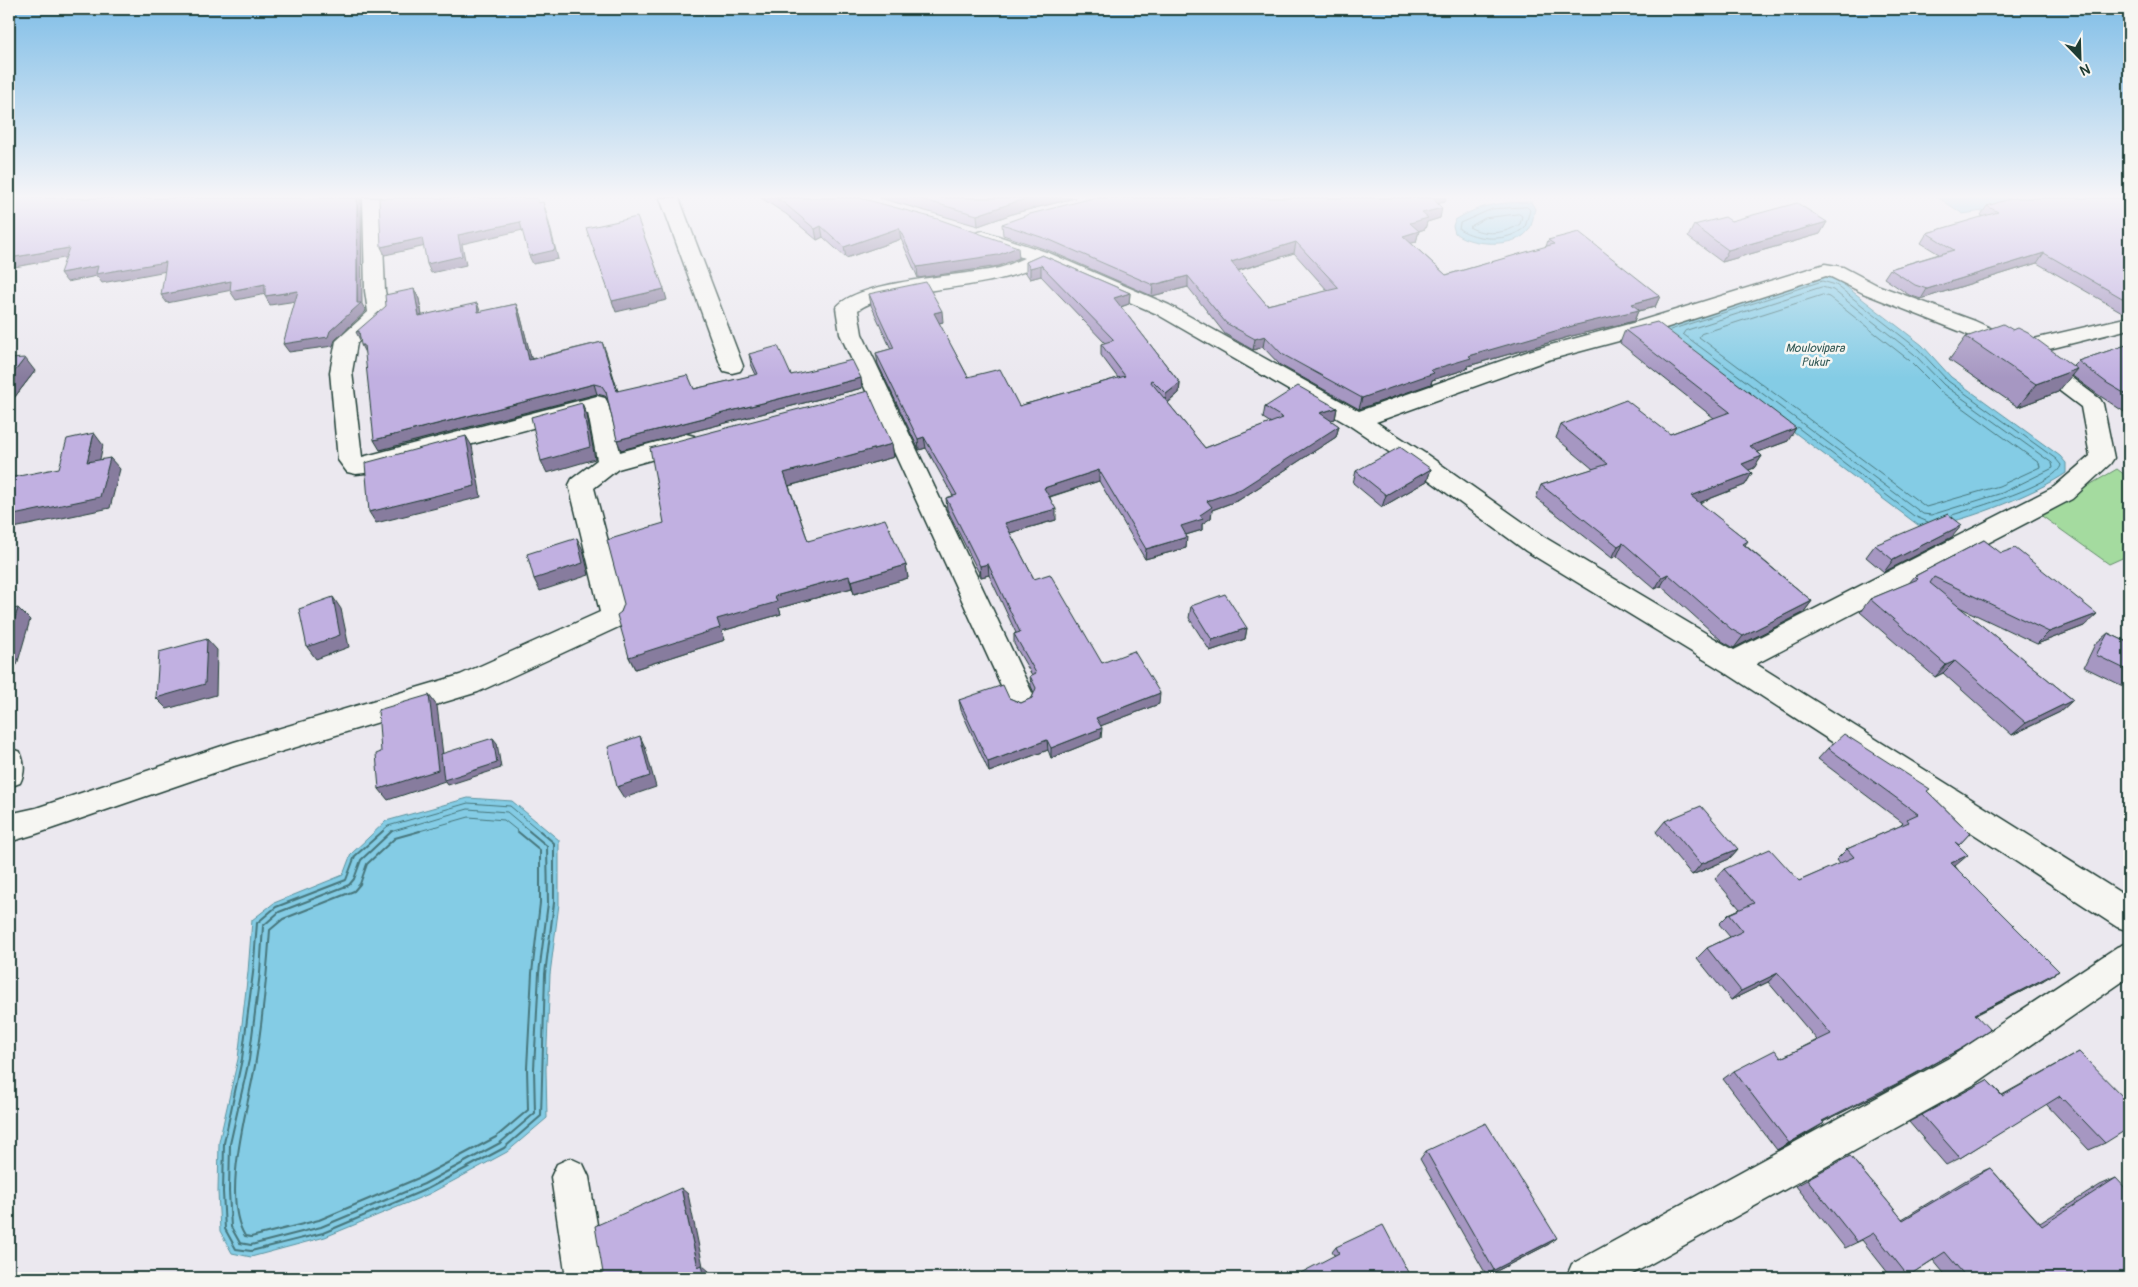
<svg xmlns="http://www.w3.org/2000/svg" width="2138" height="1287" font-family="Pangolin,sans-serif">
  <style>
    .green { fill: #a4db9f; stroke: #628c6a }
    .water { fill: #84cce5; stroke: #5c939e }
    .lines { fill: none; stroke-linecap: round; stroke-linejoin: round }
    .shore-far1 { stroke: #47767b; stroke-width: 1 }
    .shore { stroke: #47767b; stroke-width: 2 }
    .minor-casing { stroke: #1f3d34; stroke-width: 3 }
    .minor { fill: #f6f6f2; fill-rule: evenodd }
    .wall { fill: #a697c2; stroke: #1f3d34; fill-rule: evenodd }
    .shaded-wall { fill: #877b9e; stroke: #1f3d34 }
    .building { fill: #c1b0e1; stroke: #1f3d34; fill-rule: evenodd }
    .labels { text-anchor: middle; stroke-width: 5; stroke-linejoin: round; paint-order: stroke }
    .far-water-label { font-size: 12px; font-style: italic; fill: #335a57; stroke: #f6f6f2 }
  </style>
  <rect width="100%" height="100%" fill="#ebe8ef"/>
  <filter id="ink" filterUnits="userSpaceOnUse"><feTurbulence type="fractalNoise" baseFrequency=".02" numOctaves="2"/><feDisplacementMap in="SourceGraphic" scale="10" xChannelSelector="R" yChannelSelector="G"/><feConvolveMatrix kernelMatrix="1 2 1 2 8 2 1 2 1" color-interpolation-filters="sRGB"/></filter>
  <g filter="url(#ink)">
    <path class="green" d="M2117,469L2129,478V555L2109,564L2039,514Z"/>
    <path class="water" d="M1939,198H2008L2014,203L2008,207L1963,214Z
      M1531,202L1535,209C1533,215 1533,225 1528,231C1516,248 1470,246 1455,233L1453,226L1455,220C1484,203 1498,203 1531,202Z
      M1821,275L1839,281L1922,345L1951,377L2060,456L2066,463V473C2043,490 1945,532 1918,525L1666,336L1665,326Z
      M468,798L512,801L559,840V904L550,974L546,1069L547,1118L507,1152L429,1194L325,1237L251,1257L232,1253L220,1231L218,1192L219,1142L238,1059L248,972L252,920L274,903L343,875L351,854L386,821Z"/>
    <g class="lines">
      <path class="shore-far1" d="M1527,207L1530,210L1525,227C1508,243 1477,240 1459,229L1460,223L1492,209Z
        M1519,214L1522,216L1520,224C1505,234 1485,236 1469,227L1485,218Z
        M1822,287L1833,290L1914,354L1944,385L2052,463L2053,468L2002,493L1931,515L1923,514L1683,334L1685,331Z
        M1823,295L1829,297L1909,360L1940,391L2039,463L2040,467L1999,486L1926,507L1699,337L1701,334Z
        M1670,330L1822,281L1836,285L1918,349L1948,381L2056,459L2061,465C2057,484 1972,509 1952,515
        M1797,427L1914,516L1928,522
        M381,832L388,826L468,803L510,806L541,832
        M390,832L468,809L507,812L531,832
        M416,832L469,817L504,820L519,832"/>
      <path class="shore" d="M383,831L355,856L346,880L276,907L257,923L253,973L242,1059L224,1143L223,1192L225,1229L236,1249L251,1251L323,1233L427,1189L504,1148L541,1116L545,974L554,903V843L540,831
        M392,831L361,860L354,879L349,885L279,912L263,926L260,973L249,1060L230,1144L229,1191L231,1227L240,1243L251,1245L321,1227L424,1184L500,1143L535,1113L534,1069L539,973L548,903L547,846L529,831
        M420,831L395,838L367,864L360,884L354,891L283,919L270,930C267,973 263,1017 256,1060C249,1105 220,1196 245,1236L251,1237L319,1220L421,1177L496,1137L528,1110L527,1068L532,973L540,903V850L517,831"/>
      <defs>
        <path id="minor" d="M363,198H381L385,291L390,314L357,343L352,372L362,457L597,396L605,398L608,403L620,452L686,434L694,436L698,442L694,448L618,469L594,488L628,617L625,624L478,692L234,766L36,834L9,842V814L36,808L234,742L460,675L600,612L569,485L572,479L597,460L588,413L365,473L356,474L347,472L338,460L330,372L336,341L368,312L365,291Z
          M660,198H679L743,366L740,371L732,373L724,371L721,366Z
          M983,231L1049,253L1169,305L1359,411L1532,350L1640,321L1825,264L1843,267L1877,285L1975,321L2021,342L2129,317V329L2037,352L2100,399L2103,404L2114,458L2110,464L2072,499L1756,664L2129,898V931L2117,927L1723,671L1526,551L1410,466L1349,425L1155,313L1042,264C1006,282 967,285 927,291C905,295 877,297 858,310L862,334L1035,699L1031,707L1021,711L1011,707L840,334L836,308C856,280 964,276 999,268C1008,266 1016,261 1024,258L976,241L973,237L976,233ZM1826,276L1831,277L1863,293L1959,331L2011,354L2081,407L2090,456L2054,487L1734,650L1544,537L1426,454L1376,422L1548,360L1656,331Z
          M9,748L20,752C25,764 25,772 20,783L9,787Z
          M2129,942V977L1975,1084L1625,1278H1566L1572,1264L1949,1058L2117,947Z
          M570,1158L583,1164L589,1177L606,1278H566L551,1177L557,1164Z"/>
      </defs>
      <use href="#minor" class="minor-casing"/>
      <use href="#minor" class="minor"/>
    </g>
    <path class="wall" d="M761,198H860L1019,258L999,266L918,278L901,239L846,258L823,237L817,240L786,214Z
      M880,198H1075L1015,213L978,226Z
      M1093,198H1446L1445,202L1438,203L1440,218L1427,222L1425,229L1419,231L1416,242L1411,243L1446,275L1546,247L1548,240L1660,296L1655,307L1638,311L1634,321L1572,336L1468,366L1467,369L1432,380L1431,384L1359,409L1280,365L1263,347L1253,350L1225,334L1188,287L1152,296L1050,251L1003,235L1002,224ZM1294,253L1328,291L1267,305L1238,271Z
      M2129,198V316L2037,263L1921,299L1909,295L1884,278L1890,269L1939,254L1921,243L1927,233L1984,217L1981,215L1987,206Z
      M1731,221L1827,222L1820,234L1722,262L1688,237L1694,225Z
      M1042,255L1130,293L1129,304L1121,307L1180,383L1179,393L1168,403L1205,448L1271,423L1263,418L1265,407L1337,408L1335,419L1330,420L1339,426L1336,437L1239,500L1212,510L1211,518L1202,524V530L1186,535V548L1145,559L1099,481L1050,497L1056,520L1010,533L1034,579L1102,663L1159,704L1100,726L1101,738L1051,758L1048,750L989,772L961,710L959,700L1009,698L1021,703L1032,698L1034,693L1031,686L1030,676L1032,675L1014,644V634L1016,633L989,575L981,577L947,509L946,498L953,496L926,448L919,450L878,364L876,353L891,349L871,305L869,294L943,322L939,323L968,377L1019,406L1118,378L1101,355V344L1105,343L1041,276L1030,279L1026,273V262Z
      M414,289L419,299L422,316L481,312L516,304L520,314L531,359L602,342L617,391L694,389L756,375L751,364L749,354L791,375L862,388L621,450L607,399L605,396L597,394L380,450Z
      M1625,330L1788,441L1758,452L1762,456L1754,468L1749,470L1752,473L1745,485L1699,503L1748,541L1745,545L1812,601L1803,613L1734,648L1722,641L1661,586L1655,589L1617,556L1612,558L1536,498L1541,485L1593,469L1556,438L1561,425L1670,434L1714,418L1620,343Z
      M2013,330L2073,366L2078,361L2129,344V415L2097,394L2071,375L2058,392L2018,407L1949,360L1966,337Z
      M9,359L35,371L14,398L9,399Z
      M892,444L894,457L789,486L808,541L906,565L908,578L854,594L852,588L779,608L781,614L722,631L725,640L635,669L629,657L621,612L664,523Z
      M1431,469L1427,481L1382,507L1353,483L1356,471Z
      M1952,537L1884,572L1866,557L1875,545Z
      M1984,540L2084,626L2037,644L1959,607L2073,700L2060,712L2012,735L1943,673L1935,677L1860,612L1870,599L1909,583L1915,576Z
      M1191,606L1247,628L1245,639L1210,651L1189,618Z
      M2108,633L2129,643V689L2084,667L2095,644Z
      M1828,748L1927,791L1970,833L1958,846L1955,866L2044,980L1976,1015L1948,1056L1883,1092L1823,1122L1824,1123L1777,1150L1723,1079L1734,1071L1781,1058L1817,1040L1768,982L1731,1000L1697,958L1707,948L1730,937L1719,924L1729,914L1740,909L1715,879L1724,869L1799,881L1839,864L1836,860L1847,849L1900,826L1903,823L1818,759Z
      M1665,821L1738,849L1729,859L1692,875L1656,832Z
      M2079,1052L2105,1143L2089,1150L2046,1104L1960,1158L1946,1165L1909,1122L1987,1080L2002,1095Z
      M1426,1151L1549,1244L1487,1276L1420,1159Z
      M1850,1156L1902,1219L1976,1174L1990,1168L2040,1223L2100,1185L2116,1178L2129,1278H1948L1933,1260L1908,1276L1902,1278H1892L1862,1240L1845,1248L1796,1186Z
      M1336,1247L1411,1278L1334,1255L1332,1252Z"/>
    <path class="shaded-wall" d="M357,198H361L362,304L366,311L335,340L333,346L289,352L283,344L330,331L357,303Z
      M1032,198H1075L1015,213L978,226L977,215L1015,202Z
      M1428,198H1446L1445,202L1426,206Z
      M543,202L546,211L558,259L533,264L529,256Z
      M1442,208L1440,218L1427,222L1425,229L1407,234L1410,223L1422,213Z
      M520,222L523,230L462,244L466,265L431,273L427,264L458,235Z
      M1827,222L1820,234L1722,262L1728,250Z
      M821,226L823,237L817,240L815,229Z
      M899,228L901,239L846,258L844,247Z
      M1419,231L1416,242L1400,246L1403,236Z
      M422,238L426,246L385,255L381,247Z
      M1296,242L1294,253L1230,273L1231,262Z
      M1018,247L1019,258L999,266L918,278L917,267Z
      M69,248L75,256L9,268V258Z
      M2044,253L2037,263L1921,299L1927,289Z
      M166,262L172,270L102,283L97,276L67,282L60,273L98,266Z
      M1041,265V276L1030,279V268Z
      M1188,276V287L1152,296L1153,285Z
      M231,281L237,289L167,303L161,295Z
      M265,284L271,293L236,300L230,291Z
      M414,289L419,299L424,326L419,316Z
      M664,289L667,300L616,312L612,301Z
      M298,291L303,300L270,305L265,296Z
      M1130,293L1129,304L1114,309V298Z
      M1660,296L1655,307L1638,311L1634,321L1572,336L1468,366L1467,369L1432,380L1431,384L1359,409L1362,398L1431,370L1469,356L1632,304Z
      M477,303L481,313L478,312Z
      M516,304L520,314L534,369L529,360Z
      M942,311L943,322L935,324L934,313Z
      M359,331L361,342L356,332Z
      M1265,336L1263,347L1253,350L1255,339Z
      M602,342L606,352L621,401L617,391Z
      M361,345H364L366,355Z
      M25,358L35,371L14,398L9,393V379Z
      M2077,369L2058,392L2018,407L2036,384Z
      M861,378L862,388L621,450L617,440Z
      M1180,383L1179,393L1165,405L1166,394Z
      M594,384L597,394L380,450L374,440Z
      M582,403L587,415L595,459L547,473L541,461Z
      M1337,408L1335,419L1317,424L1320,413Z
      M1339,426L1336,437L1239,500L1212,510L1211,518L1202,524V530L1179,537L1181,526L1200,515L1207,501Z
      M1796,428L1788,441L1742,458L1750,446Z
      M94,433L103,445L97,473L87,462Z
      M466,436L472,446L481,497L376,523L369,512Z
      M924,437L926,448L919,450L918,439Z
      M892,444L894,457L788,486L784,473Z
      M1762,456L1754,468L1734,476L1742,464Z
      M110,458L120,469L110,508L9,529V516Z
      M1431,469L1427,481L1382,507L1386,495Z
      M1099,470V481L1045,498L1044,488Z
      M1752,473L1745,485L1683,509L1691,496Z
      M1056,509V520L1006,534L1005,523Z
      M1962,525L1952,537L1884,572L1893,560Z
      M1187,537L1186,548L1145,559L1146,549Z
      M577,538L583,550L589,575L540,591L534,579Z
      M1623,543L1617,556L1612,558L1618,546Z
      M988,564L989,575L981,577L980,566Z
      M906,565L908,578L854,594L851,581Z
      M1668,574L1661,586L1655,589L1662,577Z
      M849,576L852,588L779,608L781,614L722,631L725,640L635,669L629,657L717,619L775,596Z
      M333,597L341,609L349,647L316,659L307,647Z
      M1812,601L1803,613L1734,648L1743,636Z
      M18,608L30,620L17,665L9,667V637Z
      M2097,614L2084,626L2037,644L2049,632Z
      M1247,628L1245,639L1210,651L1212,640Z
      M207,639L217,650L216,695L167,709L156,698Z
      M1955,661L1943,673L1935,677L1946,665Z
      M1160,693L1159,704L1095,728L1096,718Z
      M429,695L437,706L446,779L493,738L497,743L501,768L448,785L445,781L388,800L379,789Z
      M2073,700L2060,712L2012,735L2026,723Z
      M1102,728L1101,738L1051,758V748Z
      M640,736L645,747L656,787L624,798L617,787Z
      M1047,740L1048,750L989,772L988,762Z
      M1738,849L1729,859L1692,875L1701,864Z
      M1968,855L1955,866L1939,873L1951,863Z
      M2059,971L2044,980L1961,1022L1975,1014Z
      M1778,973L1768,982L1731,1000L1741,991Z
      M1962,1048L1883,1092L1810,1128L1822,1121Z
      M1824,1123L1812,1131L1777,1150L1789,1143Z
      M681,1188L688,1194L703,1266L709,1271L710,1278H705L698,1267Z
      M1557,1238L1549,1244L1487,1276L1494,1270Z"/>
    <path class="building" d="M9,198H357V303H361L330,331L328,337L283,344L298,291L265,296V284L230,291L231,281L161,295L166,262L96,274L98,266L60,273L69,248L9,258Z
      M379,198H537L538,203L543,202L555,250L529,256L520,222L458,235L462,256L427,264L422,238L381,247Z
      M776,198H860L938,219L1018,247L998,255L917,267L899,228L844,247L821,226L815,229L784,203Z
      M917,198H1032L1015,202L977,215Z
      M1093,198H1432L1442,208L1422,213L1428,218L1410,223L1419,231L1403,236L1446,275L1554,244L1548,240L1579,232L1660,296L1632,304L1639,310L1576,325L1469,356L1471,358L1431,370L1434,373L1362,398L1282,354L1265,336L1255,339L1226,323L1188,276L1153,285L1050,240L1002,224L1030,214ZM1296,242L1339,288L1267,305L1231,262Z
      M2013,198H2129V302L2044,253L1927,289L1915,285L1890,269L1954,250L1927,233L1998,212L1987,206Z
      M1797,203L1827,222L1728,250L1694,225L1725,217L1731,221Z
      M637,217L664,289L612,301L586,228Z
      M1042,255L1130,293L1114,298L1180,383L1166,394L1152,380L1150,381L1205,448L1283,418L1265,407L1298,386L1337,408L1320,413L1339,426L1241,489L1207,501L1212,507L1200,515L1203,519L1181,526L1187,537L1146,549L1099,470L1044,488L1056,509L1005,523L1034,579L1050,574L1102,663L1134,651L1160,693L1096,718L1102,728L1051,748L1047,740L988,762L959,700L1003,685L1009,698L1021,703L1032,698L1036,688L1030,676L1036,673L1014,634L1020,632L988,564L980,566L946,498L957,495L924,437L918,439L876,353L894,348L869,294L873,293L926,282L942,311L934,313L968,377L1000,369L1019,406L1125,376L1101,344L1114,340L1041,265L1030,268L1026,262Z
      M414,289L419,316L477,303L478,312L516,304L529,360L602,342L617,391L688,375L694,389L758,374L749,354L778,346L791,375L852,360L861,378L617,440L606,392L602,386L594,384L374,440L364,345H361L359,331L356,332L386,306L385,295Z
      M1657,322L1796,428L1750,446L1762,456L1742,464L1752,473L1691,496L1748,541L1743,544L1812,601L1743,636L1731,629L1668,574L1662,577L1623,543L1618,546L1541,485L1608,464L1561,425L1626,400L1670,434L1730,412L1625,330Z
      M2003,324L2013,330L2018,328L2028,333L2077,369L2036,384L1966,337Z
      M2129,344V396L2107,383L2078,361Z
      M25,358L9,379V359Z
      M868,391L892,444L784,473L808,541L885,519L906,565L851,581L849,576L775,596L777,602L717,619L720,628L629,657L617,615L621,612L624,604L607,540L664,523L650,448Z
      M582,403L590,447L541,461L531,417Z
      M94,433L87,462L110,458L100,497L9,516V478L59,468L67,439Z
      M466,436L475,486L369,512L365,463Z
      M1400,447L1431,469L1386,495L1356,471Z
      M1948,514L1962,525L1893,560L1875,545Z
      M577,538L583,563L534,579L527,554Z
      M1984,540L2001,553L2015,548L2097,614L2049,632L1934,577L1930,583L2073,700L2026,723L1955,661L1946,665L1870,599L1918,579L1915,576Z
      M1225,594L1247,628L1212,640L1191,606Z
      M333,597L340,635L307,647L299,609Z
      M18,608L9,637V610Z
      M2108,633L2129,643V671L2096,655Z
      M207,639L205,684L156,698L159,652Z
      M429,695L438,770L379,789L376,754L381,752L378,710Z
      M1844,734L1930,789L1927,791L1970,833L1959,845L1955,842L1968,855L1951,863L2059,971L1975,1014L1990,1030L1962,1048L1896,1084L1822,1121L1824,1123L1789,1143L1734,1071L1775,1050L1781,1058L1831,1034L1778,973L1741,991L1707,948L1743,931L1729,914L1754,903L1724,869L1770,849L1799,881L1854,857L1847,849L1909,822L1907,819L1918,814L1828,748Z
      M640,736L650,776L617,787L608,747Z
      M493,738L497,763L444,780L441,754Z
      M1701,806L1738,849L1701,864L1665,821Z
      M2079,1052L2129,1103V1128L2105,1143L2060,1096L1960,1158L1922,1115L1987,1080L2002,1096Z
      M1486,1123L1557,1238L1494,1270L1426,1151Z
      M1850,1156L1903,1220L1990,1168L2042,1226L2116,1178L2129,1192V1278H1992L1988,1273L1979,1278H1967L1945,1252L1908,1276L1874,1233L1857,1242L1807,1179Z
      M681,1188L698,1267L702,1265L705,1278H591L603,1273L595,1226Z
      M1383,1225L1411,1278H1291L1339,1253L1336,1247Z"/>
  </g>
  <linearGradient id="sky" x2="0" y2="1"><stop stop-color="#80bee7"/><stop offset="0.52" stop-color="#f6f5f8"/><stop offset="1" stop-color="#f6f5f8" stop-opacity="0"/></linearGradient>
  <rect width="2138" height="378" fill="url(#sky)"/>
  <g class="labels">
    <g class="far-water-label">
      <text x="1815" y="352">Moulovipara<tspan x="1815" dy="14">Pukur</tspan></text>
    </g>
  </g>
  <rect width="2138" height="1287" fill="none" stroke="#f6f6f2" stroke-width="30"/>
  <rect x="15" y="15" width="2108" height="1257" fill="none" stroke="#1f3d34" stroke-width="2" filter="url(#ink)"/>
  <g transform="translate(2080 58) rotate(157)" stroke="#f6f6f2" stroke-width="4" paint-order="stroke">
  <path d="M0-4L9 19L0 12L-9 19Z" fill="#1f3d34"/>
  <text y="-8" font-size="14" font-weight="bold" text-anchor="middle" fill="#1f3d34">N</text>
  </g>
</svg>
